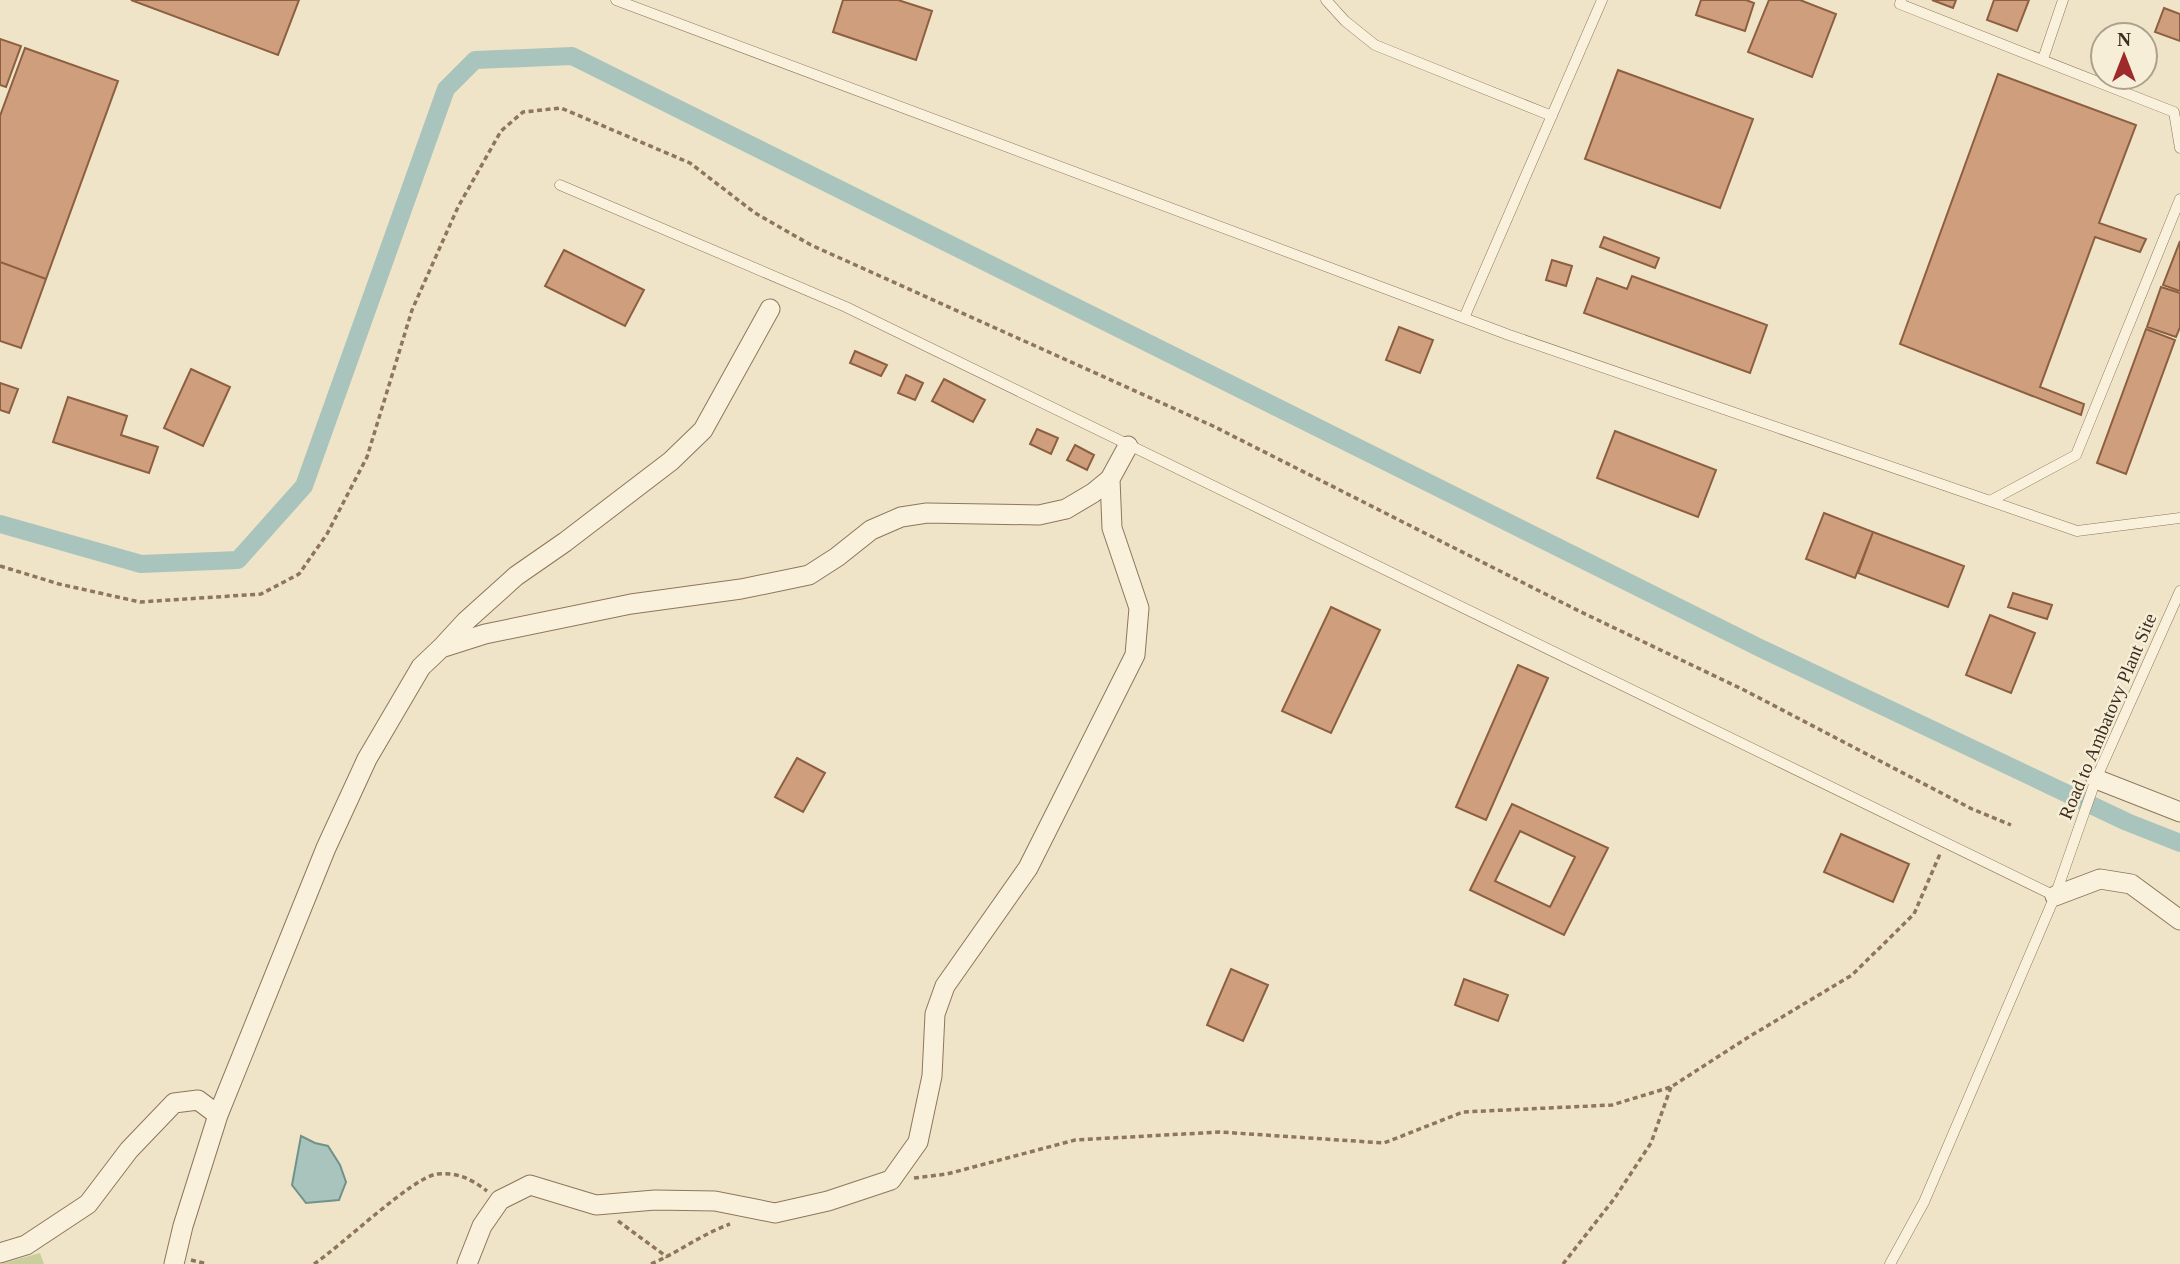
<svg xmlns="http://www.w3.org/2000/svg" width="2180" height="1264" font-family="Georgia,serif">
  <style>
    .green { fill: #c9cf9b }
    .water { fill: #a9c4bc; stroke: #6f938a; stroke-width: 2 }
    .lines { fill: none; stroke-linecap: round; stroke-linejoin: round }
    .canal { stroke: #a9c4bc; stroke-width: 18 }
    .building { fill: #cf9f7d; stroke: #8d5f41; stroke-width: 2; fill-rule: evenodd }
    .service-casing { stroke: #8d765c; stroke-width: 11 }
    .minor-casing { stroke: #8d765c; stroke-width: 21 }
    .path { stroke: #8d765c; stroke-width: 3.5; stroke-dasharray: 5 3.5; stroke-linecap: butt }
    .service { stroke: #faf1dc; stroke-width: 10 }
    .minor { stroke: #faf1dc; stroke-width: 19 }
    .labels { text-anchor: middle; stroke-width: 5; stroke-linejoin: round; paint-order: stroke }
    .street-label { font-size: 19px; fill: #3d2e20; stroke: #f7eed8 }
  </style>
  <rect width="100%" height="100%" fill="#f0e4c8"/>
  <path class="green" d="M40,1253L44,1264H0Z"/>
  <path class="water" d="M301,1136L315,1143L328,1146L340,1165L346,1182L339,1200L306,1203L292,1185Z"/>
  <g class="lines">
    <path class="canal" d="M0,524L141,564L238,560L304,486L446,89L475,60L572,56L1760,648L2127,822L2180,843"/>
  </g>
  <path class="building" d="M131,0H299L278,55Z
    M843,0H898L932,11L916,60L833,32Z
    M1701,0H1746L1754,3L1745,31L1696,15Z
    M1769,0H1800L1836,14L1812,77L1748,52Z
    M1932,0H1956L1953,8Z
    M1994,0H2029L2017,31L1987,20Z
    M2164,8L2180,14V41L2155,32Z
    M0,39L21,46L6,87L0,85Z
    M25,48L118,81L46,279L0,262V116Z
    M1618,70L1753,119L1720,208L1585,159Z
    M1998,74L2136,125L2099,223L2146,239L2140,252L2095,237L2040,387L2084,404L2081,415L1900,344Z
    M1604,237L1659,258L1655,268L1600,247Z
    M2180,241V291L2163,285Z
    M564,250L644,290L625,326L545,286Z
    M1552,260L1572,266L1566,286L1546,280Z
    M0,262L46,279L21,348L0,341Z
    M1632,276L1767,325L1750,373L1584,313L1597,278L1627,289Z
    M2161,287L2180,293V327L2176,337L2147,327Z
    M1399,327L1433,340L1420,373L1386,360Z
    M2146,329L2175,340L2126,474L2097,463Z
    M855,351L887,365L881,376L850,363Z
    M191,369L230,387L203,446L164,428Z
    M906,375L923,383L915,400L898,393Z
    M944,379L985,400L973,422L932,401Z
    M0,383L18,389L9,413L0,410Z
    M68,397L127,416L121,435L158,447L149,473L53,442Z
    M1037,429L1058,438L1051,454L1030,444Z
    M1615,431L1716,470L1698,517L1597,478Z
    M1075,445L1094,455L1087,470L1067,460Z
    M1824,513L1873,532L1855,578L1806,559Z
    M1873,532L1964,566L1948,607L1858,573Z
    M2013,593L2052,605L2047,619L2008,607Z
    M1331,607L1380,630L1331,733L1282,711Z
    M1990,615L2035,633L2011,693L1966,675Z
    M1518,665L1548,678L1486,820L1456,807Z
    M797,758L825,773L803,812L775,797Z
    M1512,804L1608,848L1564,935L1470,890ZM1520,831L1575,857L1550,907L1495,881Z
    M1841,834L1909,864L1893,902L1824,872Z
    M1231,969L1268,985L1243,1041L1207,1025Z
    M1464,979L1508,995L1498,1021L1455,1005Z"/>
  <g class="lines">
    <defs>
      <path id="service" d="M616,0L1509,335L2077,531L2180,518
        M1326,0L1345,21L1375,45L1552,116
        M1901,0L1900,4L2174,112L2180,148
        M2043,59L2063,0
        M560,185L846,307L2055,896
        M1464,318L1602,0
        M1990,501L2076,455L2180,199
        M1890,1264L1924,1202L2055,896L2096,779L2180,591"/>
      <path id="minor" d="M442,647L466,621L516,576L565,542L671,461L703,430L770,309
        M2096,779L2180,812
        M2055,896L2100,879L2131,884L2180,920
        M0,1253L26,1245L88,1204L129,1150L174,1103L198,1100L218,1115
        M174,1264L183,1226L218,1115L326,848L367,759L421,667L441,648L485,634L631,604L741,589L809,575L837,557L871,530L901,517L927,513L1039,515L1066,509L1093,493L1110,479
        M467,1264L482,1226L500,1200L530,1185L596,1205L655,1200L715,1201L775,1213L828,1201L891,1180L918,1142L932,1076L935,1014L945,986L1028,868L1135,655L1139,608L1112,528L1110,479L1128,446"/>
    </defs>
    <use href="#service" class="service-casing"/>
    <use href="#minor" class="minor-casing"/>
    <path class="path" d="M0,566L59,584L140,602L261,594L299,574L327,534L367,457L412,310L458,207L501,131L523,112L561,108L690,163L755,213L811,245L1213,426L1579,611L1744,690L1972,809L2011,825
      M914,1178L947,1174L1075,1140L1220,1132L1384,1143L1463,1112L1612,1105L1671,1087L1747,1038L1852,975L1914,914L1940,854
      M618,1221L667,1257
      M191,1260L207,1264
      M314,1264C341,1246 413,1177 437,1174C458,1172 471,1179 487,1191
      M651,1264C679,1252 702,1234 730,1224
      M1563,1264L1614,1199L1651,1143L1671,1087"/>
    <use href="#service" class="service"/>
    <use href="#minor" class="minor"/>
  </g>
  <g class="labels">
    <g class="street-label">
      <text transform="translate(2107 716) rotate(-67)" y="7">Road to Ambatovy Plant Site</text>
    </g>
  </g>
  <g transform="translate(2124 56)"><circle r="33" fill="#f7eed8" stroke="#ada18e" stroke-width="2"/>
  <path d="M0-5L12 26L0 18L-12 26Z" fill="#9e2a2b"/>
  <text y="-10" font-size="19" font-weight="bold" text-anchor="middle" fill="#3d2e20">N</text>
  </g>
</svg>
